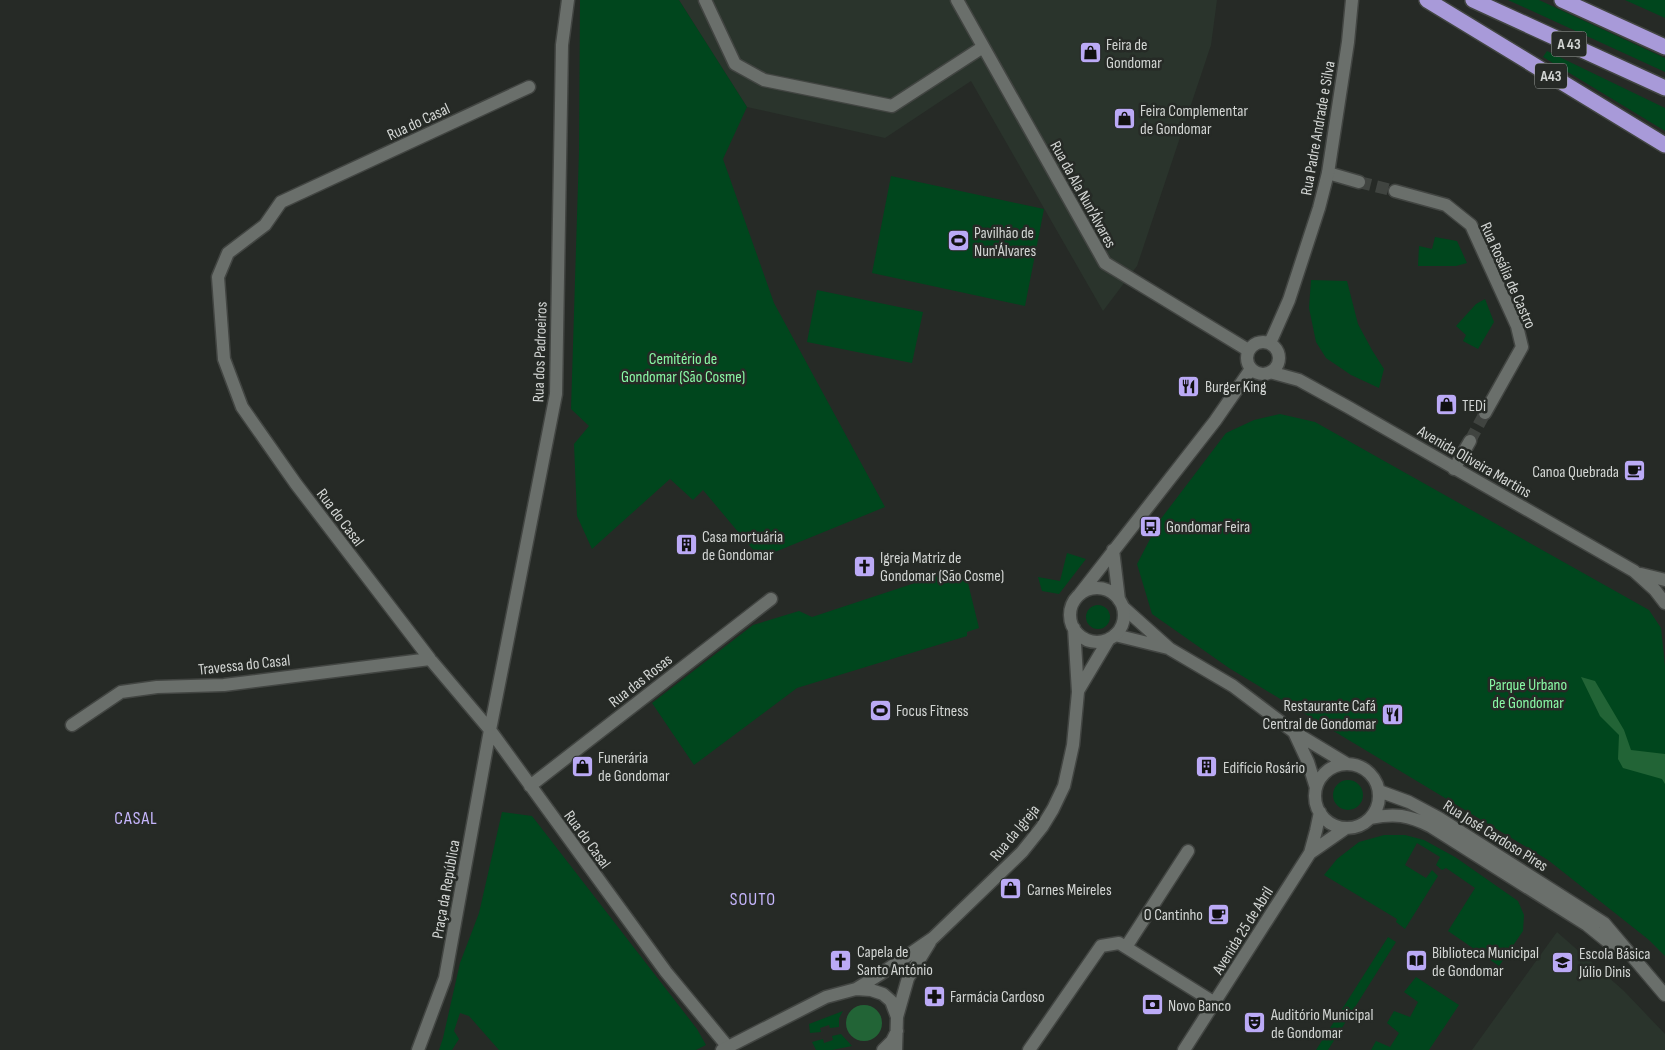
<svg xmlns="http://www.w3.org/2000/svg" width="1665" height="1050" font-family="'Sofia Sans Condensed',sans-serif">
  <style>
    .built { fill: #2a342c }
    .green { fill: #00461d }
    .water { fill: #226436 }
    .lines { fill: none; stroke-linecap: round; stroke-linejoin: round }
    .street-tunnel { stroke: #404440; stroke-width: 12; stroke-dasharray: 12 6; stroke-linecap: butt }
    .street-casing { stroke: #424542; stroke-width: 15 }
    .secondary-casing { stroke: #424542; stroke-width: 15 }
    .highway-casing { stroke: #424542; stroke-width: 18 }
    .street { stroke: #6a6f6b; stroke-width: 12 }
    .secondary { stroke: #6a6f6b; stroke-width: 12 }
    .highway { stroke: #a89ad9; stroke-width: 15 }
    .labels { text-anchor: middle; stroke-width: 5; stroke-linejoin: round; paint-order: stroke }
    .shield { fill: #262a26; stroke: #9ea29f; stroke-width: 1 }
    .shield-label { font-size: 15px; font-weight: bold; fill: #d2d5d3 }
    .poi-label { font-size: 16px; fill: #d2d5d3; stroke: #262a26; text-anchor: start }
    .street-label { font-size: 16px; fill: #d2d5d3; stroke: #262a26 }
    .park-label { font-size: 16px; fill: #89f8a5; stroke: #262a26 }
    .neighbourhood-label { font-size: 18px; letter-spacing: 1px; fill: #c6b6fd; stroke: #262a26 }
  </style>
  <rect width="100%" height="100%" fill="#262a26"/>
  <path class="built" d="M679,0H1217L1211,45L1137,266L1103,311L971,81L885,138L747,107Z
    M1557,932L1624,991L1665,1034V1050H1472Z"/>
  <path class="green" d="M580,0H679L747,107L723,159L774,303L885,507L760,558L703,490L693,500L670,479L592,549L577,516L574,444L589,426L571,409L579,152Z
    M1508,0H1539L1665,58V72Z
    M1625,0H1665V18Z
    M1547,51L1665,108V131L1543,57Z
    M891,176L1044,209L1025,306L872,273Z
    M1435,237L1457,241L1467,263L1456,266H1418L1419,246L1432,249Z
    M1311,280L1347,281L1358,324L1372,350L1384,369L1379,388L1351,375L1326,358L1316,342L1309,308Z
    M817,290L923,312L912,363L807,342Z
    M1485,299L1494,322L1478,349L1463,341L1466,335L1456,326L1476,304Z
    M1280,414L1315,422L1649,610L1661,628L1665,666V956L1649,940L1548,860L1229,668L1152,614L1137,564L1160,520L1226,433L1254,420Z
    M1067,553L1086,559L1059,594L1042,591L1038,577L1060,581Z
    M934,575L967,579L979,628L967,632V636L797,688L694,765L652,703L753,625L799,611L812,617L915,583Z
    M1086 617a12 12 0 1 1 24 0a12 12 0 1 1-24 0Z
    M1333 795a15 15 0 1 1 30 0a15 15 0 1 1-30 0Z
    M502,812L532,816L697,1029L706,1045L696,1050H499L469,1016L460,1013L454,1031L459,1039L452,1050H439L443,1038L460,963L479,913Z
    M1384,835H1405L1424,840L1455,857L1518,901L1524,915L1523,931L1499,966L1448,931L1475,888L1446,868L1442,870L1436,865L1440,857L1417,843L1405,865L1426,878L1432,870L1438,876L1405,929L1396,922L1397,919L1324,875L1337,859L1359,842Z
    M1388,937L1396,942L1328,1050H1316Z
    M1416,977L1459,1005L1429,1050H1371L1376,1041L1390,1047L1399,1033L1387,1023L1394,1011L1410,1017L1418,1002L1404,992Z
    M843,1011L839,1018V1027L830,1028L829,1025L820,1028L821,1032L810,1033L809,1024Z
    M841,1034L852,1046L832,1050H816L812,1042L823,1039L824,1043L833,1040L832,1036Z"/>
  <path class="water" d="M1581,677L1595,681L1624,730L1631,750L1665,754V784L1662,779L1623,768L1618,759L1619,735L1600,716Z
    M846 1023a18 18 0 1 1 36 0a18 18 0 1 1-36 0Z"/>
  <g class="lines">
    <path class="street-tunnel" d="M1359,182L1395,191
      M1470,441L1485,413"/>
    <defs>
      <path id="street" d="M705,0L735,64L764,80L892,106L983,47
        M957,0L1105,263L1248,350
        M529,87L281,202L265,225L228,253L218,277L224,359L242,407L296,484L430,659L490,730L666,972L728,1047
        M1328,173L1359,182
        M1395,191L1446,205L1471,225L1517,326L1522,347L1485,413
        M1454,469L1470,441
        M1123,607L1170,649L1233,686L1294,732L1347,764
        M1115,635L1168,648
        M72,725L121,692L157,687L224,685L430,659
        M1294,732L1308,762L1316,788
        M1315 796a32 32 0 1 1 64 0a32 32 0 1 1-64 0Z
        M530,786L771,599
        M1379,791L1409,802L1439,818L1604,923L1665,995
        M1371,818C1394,813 1409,815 1430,826L1587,925L1618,950
        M1310,853L1346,828
        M1126,947L1188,851
        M418,1050L445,978L490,730L556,394L562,45L568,0
        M1029,1050L1101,946L1119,943L1215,1003
        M1184,1050L1310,853L1316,831L1320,812"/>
      <path id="secondary" d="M1247 358a16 16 0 1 1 32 0a16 16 0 1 1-32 0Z
        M1270,343L1289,300L1319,208L1328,173L1348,42L1352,0
        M1270,372L1299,380L1348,407L1634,571L1655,590L1665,603
        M1113,550L1119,600
        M1641,574L1665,580
        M1070 615a27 27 0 1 1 54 0a27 27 0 1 1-54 0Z
        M1079,595L1215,421L1251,369
        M1078,691L1109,639
        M856,989L882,973L933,938L1022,852L1042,827L1053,809L1064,786L1073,745L1078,692L1074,628
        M897,1017L908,978L930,942
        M722,1050L826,997L856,989L871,990L883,994L891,1001L897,1017L896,1050
        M883,1050L892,1041L897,1031"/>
      <path id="highway" d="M1427,0L1665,145
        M1473,0L1665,88
        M1562,0L1665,47"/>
    </defs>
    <use href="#street" class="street-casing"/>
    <use href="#secondary" class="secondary-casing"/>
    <use href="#highway" class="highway-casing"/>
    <use href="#street" class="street"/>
    <use href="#secondary" class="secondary"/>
    <use href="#highway" class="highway"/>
  </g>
  <defs>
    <symbol id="shop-square" viewBox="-11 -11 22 22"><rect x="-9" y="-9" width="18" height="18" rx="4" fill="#bbaaf6" stroke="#262a26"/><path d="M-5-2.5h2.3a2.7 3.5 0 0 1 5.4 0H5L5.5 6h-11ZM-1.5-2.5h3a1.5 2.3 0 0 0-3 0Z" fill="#111"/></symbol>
    <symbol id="stadium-square" viewBox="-11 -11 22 22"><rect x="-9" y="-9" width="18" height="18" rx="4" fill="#bbaaf6" stroke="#262a26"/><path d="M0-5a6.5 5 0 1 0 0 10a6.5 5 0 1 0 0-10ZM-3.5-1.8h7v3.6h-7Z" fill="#111"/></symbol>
    <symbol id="restaurant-square" viewBox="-11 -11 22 22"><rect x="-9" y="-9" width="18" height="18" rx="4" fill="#bbaaf6" stroke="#262a26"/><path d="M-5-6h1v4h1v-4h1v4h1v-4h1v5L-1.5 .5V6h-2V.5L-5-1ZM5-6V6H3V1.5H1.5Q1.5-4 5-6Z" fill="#111"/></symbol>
    <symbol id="cafe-square" viewBox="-11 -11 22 22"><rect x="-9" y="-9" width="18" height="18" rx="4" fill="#bbaaf6" stroke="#262a26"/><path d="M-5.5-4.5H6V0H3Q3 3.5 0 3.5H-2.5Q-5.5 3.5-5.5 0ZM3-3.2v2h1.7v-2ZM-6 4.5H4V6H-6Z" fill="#111"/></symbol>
    <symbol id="bus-square" viewBox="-11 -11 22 22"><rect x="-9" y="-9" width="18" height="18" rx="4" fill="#bbaaf6" stroke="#262a26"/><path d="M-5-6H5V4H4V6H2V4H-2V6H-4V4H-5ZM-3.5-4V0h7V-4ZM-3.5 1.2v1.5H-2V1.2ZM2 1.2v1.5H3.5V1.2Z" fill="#111"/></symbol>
    <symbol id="building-square" viewBox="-11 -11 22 22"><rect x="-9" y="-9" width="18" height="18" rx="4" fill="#bbaaf6" stroke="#262a26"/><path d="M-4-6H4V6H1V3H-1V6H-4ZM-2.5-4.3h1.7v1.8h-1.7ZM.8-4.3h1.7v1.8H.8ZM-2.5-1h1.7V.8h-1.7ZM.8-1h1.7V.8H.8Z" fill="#111"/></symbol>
    <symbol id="church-square" viewBox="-11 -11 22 22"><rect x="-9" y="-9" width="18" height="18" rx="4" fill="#bbaaf6" stroke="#262a26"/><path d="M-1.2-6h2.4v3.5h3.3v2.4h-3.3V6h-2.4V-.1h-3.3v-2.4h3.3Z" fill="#111"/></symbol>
    <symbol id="library-square" viewBox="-11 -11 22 22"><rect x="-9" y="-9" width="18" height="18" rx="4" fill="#bbaaf6" stroke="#262a26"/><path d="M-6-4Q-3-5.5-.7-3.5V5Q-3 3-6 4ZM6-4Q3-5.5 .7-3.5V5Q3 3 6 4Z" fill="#111"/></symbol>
    <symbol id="school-square" viewBox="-11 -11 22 22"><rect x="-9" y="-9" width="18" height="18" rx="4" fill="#bbaaf6" stroke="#262a26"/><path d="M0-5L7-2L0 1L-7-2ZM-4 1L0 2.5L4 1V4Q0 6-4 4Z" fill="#111"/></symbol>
    <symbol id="pharmacy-square" viewBox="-11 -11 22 22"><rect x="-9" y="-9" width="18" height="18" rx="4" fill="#bbaaf6" stroke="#262a26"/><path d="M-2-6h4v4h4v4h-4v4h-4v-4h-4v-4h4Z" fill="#111"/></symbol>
    <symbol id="bank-square" viewBox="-11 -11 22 22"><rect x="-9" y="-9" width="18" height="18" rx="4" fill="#bbaaf6" stroke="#262a26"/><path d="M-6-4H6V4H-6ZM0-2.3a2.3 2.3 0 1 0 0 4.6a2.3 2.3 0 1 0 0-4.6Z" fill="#111"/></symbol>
    <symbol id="theatre-square" viewBox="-11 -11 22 22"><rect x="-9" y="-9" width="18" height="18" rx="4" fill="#bbaaf6" stroke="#262a26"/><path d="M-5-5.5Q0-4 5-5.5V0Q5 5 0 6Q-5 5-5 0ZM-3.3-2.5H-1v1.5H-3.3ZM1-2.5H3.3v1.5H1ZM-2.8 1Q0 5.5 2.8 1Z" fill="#111"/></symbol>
  </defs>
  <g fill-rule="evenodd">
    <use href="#shop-square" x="1078" y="40" width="25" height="25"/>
    <use href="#shop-square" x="1112" y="106" width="25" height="25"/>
    <use href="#stadium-square" x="946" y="228" width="25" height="25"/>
    <use href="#restaurant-square" x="1176" y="374" width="25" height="25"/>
    <use href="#shop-square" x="1434" y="392" width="25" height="25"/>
    <use href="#cafe-square" x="1622" y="458" width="25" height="25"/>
    <use href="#bus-square" x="1138" y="514" width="25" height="25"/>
    <use href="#building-square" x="674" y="532" width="25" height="25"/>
    <use href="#church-square" x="852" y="554" width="25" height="25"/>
    <use href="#stadium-square" x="868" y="698" width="25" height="25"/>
    <use href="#restaurant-square" x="1380" y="702" width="25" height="25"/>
    <use href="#shop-square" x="570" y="754" width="25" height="25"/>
    <use href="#building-square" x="1194" y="754" width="25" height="25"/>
    <use href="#shop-square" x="998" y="876" width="25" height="25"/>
    <use href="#cafe-square" x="1206" y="902" width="25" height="25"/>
    <use href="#church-square" x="828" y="948" width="25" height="25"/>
    <use href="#library-square" x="1404" y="948" width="25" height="25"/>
    <use href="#school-square" x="1550" y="950" width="25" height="25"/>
    <use href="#pharmacy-square" x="922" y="984" width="25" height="25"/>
    <use href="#bank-square" x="1140" y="992" width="25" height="25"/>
    <use href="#theatre-square" x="1242" y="1010" width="25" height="25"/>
  </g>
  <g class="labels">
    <g class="shield">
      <rect x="1551.5" y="31.5" width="35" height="25" rx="4"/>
      <rect x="1535" y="63.5" width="32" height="25" rx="4"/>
    </g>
    <g class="shield-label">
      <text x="1569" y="49">A 43</text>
      <text x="1551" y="81">A43</text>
    </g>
    <g class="poi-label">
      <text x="1106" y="50">Feira de<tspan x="1106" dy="18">Gondomar</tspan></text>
      <text x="1140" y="116">Feira Complementar<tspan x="1140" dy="18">de Gondomar</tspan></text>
      <text x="974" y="238">Pavilhão de<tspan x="974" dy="18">Nun'Álvares</tspan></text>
      <text x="1205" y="392">Burger King</text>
      <text x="1462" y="411">TEDi</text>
      <text x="1619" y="477" text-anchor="end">Canoa Quebrada</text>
      <text x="1166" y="532">Gondomar Feira</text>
      <text x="702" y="542">Casa mortuária<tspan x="702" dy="18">de Gondomar</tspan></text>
      <text x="880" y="563">Igreja Matriz de<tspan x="880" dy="18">Gondomar (São Cosme)</tspan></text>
      <text x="1376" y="711" text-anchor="end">Restaurante Cafá<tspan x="1376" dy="18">Central de Gondomar</tspan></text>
      <text x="896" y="716">Focus Fitness</text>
      <text x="598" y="763">Funerária<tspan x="598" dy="18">de Gondomar</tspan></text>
      <text x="1223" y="773">Edifício Rosário</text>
      <text x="1027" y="895">Carnes Meireles</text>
      <text x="1203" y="920" text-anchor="end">O Cantinho</text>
      <text x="857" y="957">Capela de<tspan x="857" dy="18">Santo António</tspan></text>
      <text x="1432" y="958">Biblioteca Municipal<tspan x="1432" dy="18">de Gondomar</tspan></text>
      <text x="1579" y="959">Escola Básica<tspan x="1579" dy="18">Júlio Dinis</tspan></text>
      <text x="950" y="1002">Farmácia Cardoso</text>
      <text x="1168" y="1011">Novo Banco</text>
      <text x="1271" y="1020">Auditório Municipal<tspan x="1271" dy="18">de Gondomar</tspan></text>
    </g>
    <g class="street-label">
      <text transform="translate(418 121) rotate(-25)" y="6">Rua do Casal</text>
      <text transform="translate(1317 128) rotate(-80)" y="6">Rua Padre Andrade e Silva</text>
      <text transform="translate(1084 194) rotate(61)" y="6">Rua da Ala Nun'Álvares</text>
      <text transform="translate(1509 275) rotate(66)" y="6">Rua Rosália de Castro</text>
      <text transform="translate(539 352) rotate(-88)" y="6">Rua dos Padroeiros</text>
      <text transform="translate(1475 461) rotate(30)" y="6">Avenida Oliveira Martins</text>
      <text transform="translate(341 517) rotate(53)" y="6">Rua do Casal</text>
      <text transform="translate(244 664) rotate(-6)" y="6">Travessa do Casal</text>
      <text transform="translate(640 680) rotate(-38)" y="6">Rua das Rosas</text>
      <text transform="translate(1014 832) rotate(-50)" y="6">Rua da Igreja</text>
      <text transform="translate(1496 835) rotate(32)" y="6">Rua José Cardoso Pires</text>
      <text transform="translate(588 839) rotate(54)" y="6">Rua do Casal</text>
      <text transform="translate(445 889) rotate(-80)" y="6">Praça da República</text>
      <text transform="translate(1242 930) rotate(-58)" y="6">Avenida 25 de Abril</text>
    </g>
    <g class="park-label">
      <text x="683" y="364">Cemitério de<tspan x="683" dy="18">Gondomar (São Cosme)</tspan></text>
      <text x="1528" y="690">Parque Urbano<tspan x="1528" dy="18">de Gondomar</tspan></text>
    </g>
    <g class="neighbourhood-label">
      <text x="136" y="824">CASAL</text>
      <text x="753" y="905">SOUTO</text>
    </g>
  </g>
</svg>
